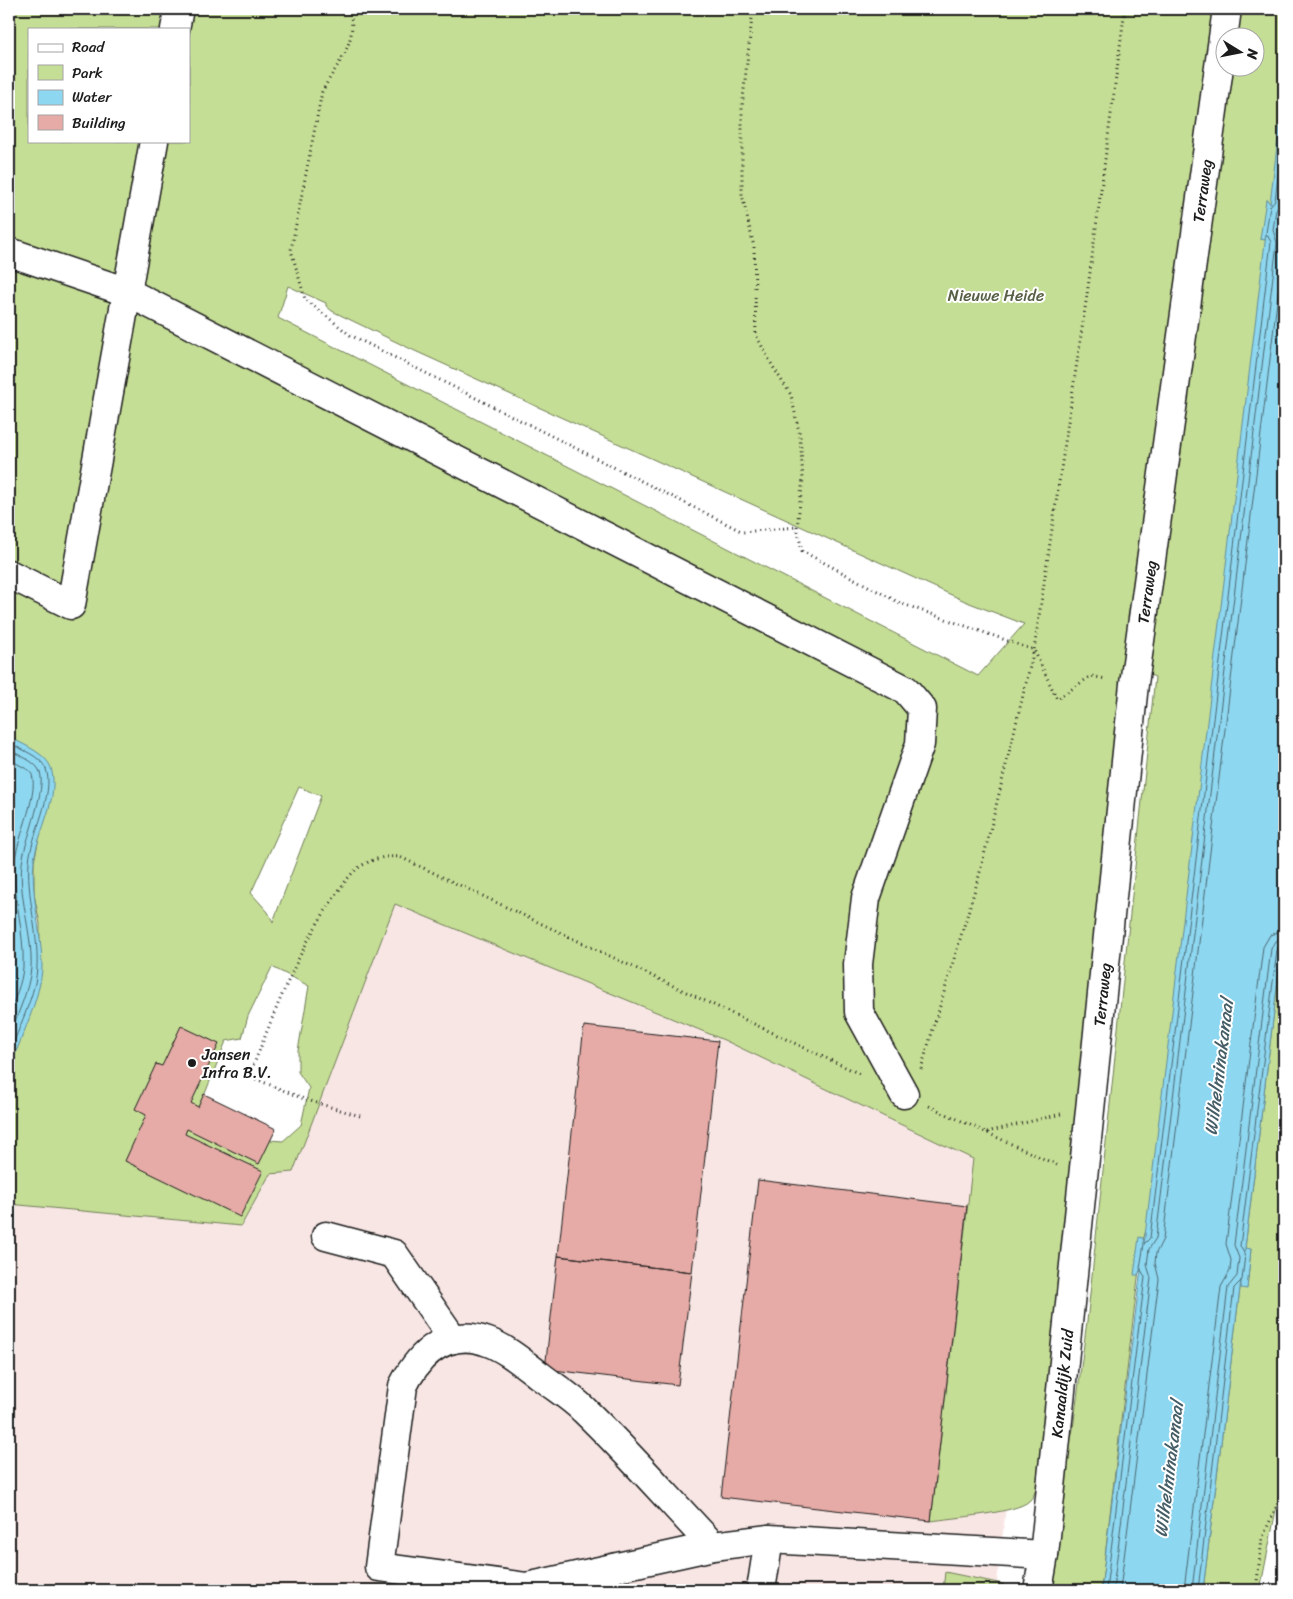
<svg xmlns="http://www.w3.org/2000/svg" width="1293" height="1599" font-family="Sriracha,sans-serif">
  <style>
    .built { fill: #f8e6e4 }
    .green { fill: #c5de95; stroke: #707d58; fill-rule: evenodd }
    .water { fill: #8ed7f0; stroke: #608c9b }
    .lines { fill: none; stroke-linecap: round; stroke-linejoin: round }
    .shore { stroke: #4a6771; stroke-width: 1 }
    .building { fill: #e6aba6; stroke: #1c1c1c }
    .minor-casing { stroke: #1c1c1c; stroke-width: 31 }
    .path { stroke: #1c1c1c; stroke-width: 3; stroke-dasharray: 1 4; stroke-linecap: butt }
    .minor { stroke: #fff; stroke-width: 28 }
    .poi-dot { fill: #1c1c1c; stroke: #fff; stroke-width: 2 }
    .labels { text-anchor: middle; stroke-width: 4; stroke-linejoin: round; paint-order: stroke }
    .street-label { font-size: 16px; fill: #1c1c1c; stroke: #fff }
    .park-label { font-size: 16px; fill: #576046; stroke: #fff }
    .poi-label { font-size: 16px; fill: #1c1c1c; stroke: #fff; text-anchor: start }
    .water-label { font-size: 18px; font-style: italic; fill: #445d66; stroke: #fff }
  </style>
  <rect width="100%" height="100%" fill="#fff"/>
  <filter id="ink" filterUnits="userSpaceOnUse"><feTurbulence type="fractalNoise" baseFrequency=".02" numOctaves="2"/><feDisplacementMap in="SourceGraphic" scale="10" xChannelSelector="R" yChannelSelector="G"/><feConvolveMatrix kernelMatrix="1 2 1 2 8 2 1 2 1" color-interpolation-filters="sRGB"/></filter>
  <g filter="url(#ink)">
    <path class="built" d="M395,903L724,1040L1044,1193L996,1590H9V1204L241,1226L270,1173L293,1172Z"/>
    <path class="green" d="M9,9H1284V764L1142,1244L1101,1590H1046L1063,1469L1073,1429L1088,1313L1155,677L1129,666L1039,1473C1037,1483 1037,1494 1029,1501C1017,1513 951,1518 931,1521L973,1159L724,1040L395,904L293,1172L270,1174L241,1226L9,1204V1070L39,986L40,924L34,894V862L40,833L42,756L9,737ZM29,29H189V141H29ZM1226,38H1256V68H1226ZM288,286L326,303V306L332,311L415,351L967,602L1024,624L978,676L278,318ZM299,787L321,796L273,922L268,912L251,893ZM272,967L309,986L298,1051V1072L309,1088L301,1125L283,1141L256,1139L202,1101L226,1041L242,1038L248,1016Z
      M1284,930V1470L1260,1590H1203L1241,1280L1247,1288L1251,1249L1244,1256Z
      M945,1572L1003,1584L1007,1590H943Z"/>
    <path class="water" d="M1284,88V930L1244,1256L1246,1248L1251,1249L1247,1289L1241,1288V1280L1203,1590H1101L1141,1268L1138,1275H1134L1139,1237L1143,1238L1144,1244L1266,234L1265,240L1260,239L1266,200H1268L1270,204Z
      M9,737C22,744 46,753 51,768C60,797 38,831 34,860C30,893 42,932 42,966C42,995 19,1042 9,1070Z"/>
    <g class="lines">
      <path class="shore" d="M9,743C20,749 41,756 46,769C55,794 31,835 29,862C26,903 43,943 35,983C29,1008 17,1032 9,1055
        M9,750C18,755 36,761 40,772C46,789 27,837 23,857C16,893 33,931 31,968C29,991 17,1015 9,1037
        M9,759L30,771C42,787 17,839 15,860C12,896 25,931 23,967C22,984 14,999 9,1015
        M1106,1590L1145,1277L1140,1268L1144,1244L1150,1238L1271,242L1266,233L1270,206L1275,200L1284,128
        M1113,1590L1151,1278L1147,1265L1149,1249L1156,1238L1277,243L1273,230L1276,210L1281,201L1284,177
        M1120,1590L1159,1279L1155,1263L1156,1253L1163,1239L1284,244
        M1184,1590L1221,1287L1230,1271L1231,1260L1226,1244L1263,947L1270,935L1284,930
        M1192,1590L1228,1287L1237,1276L1239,1258L1234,1245L1271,949L1275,941L1284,938
        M1198,1590L1234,1288L1242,1280L1245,1255L1240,1246L1277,950L1279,945L1284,944"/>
    </g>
    <path class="building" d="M181,1026L219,1044L191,1103L198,1107L204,1094L276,1129L259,1164L187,1129L185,1134L263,1171L240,1217L125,1161L146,1115L135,1109L156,1064L162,1066Z
      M584,1026L718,1041L692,1272L558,1256Z
      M758,1180L967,1206L931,1521L721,1497Z
      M558,1256L692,1272L678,1385L545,1369Z"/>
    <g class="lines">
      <defs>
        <g id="minor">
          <path d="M175,29L179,9"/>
          <path d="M9,252L127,292L906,690L922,709L920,744L866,898L858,964L859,1012L904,1094"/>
          <path d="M9,574L71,605L154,141"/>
          <path d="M326,1236L394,1254L453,1339"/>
          <path d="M713,1546C670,1501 629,1453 584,1410C571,1397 554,1387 539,1375C523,1363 507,1349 488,1342C448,1327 420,1352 403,1386L379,1567L527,1587L713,1546L769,1539L1044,1555"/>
          <path d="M761,1590L769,1539"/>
          <path id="s1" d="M1038,1590L1044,1555L1134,684L1227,9"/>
        </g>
      </defs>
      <use href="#minor" class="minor-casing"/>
      <path class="path" d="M349,9C360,42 336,64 322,92L291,250L305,299L350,335L743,532L797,527
        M753,9L742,107V195L754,247L756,335L773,367L791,395L800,436L803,479L797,527L802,551L900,603L1034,650L1057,699L1091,676L1106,679
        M921,1069L979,876L1034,650L1087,295L1125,9
        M929,1106L1057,1165
        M360,1116L304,1099L249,1076C274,1015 296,952 334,898C342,886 349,874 361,866C374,858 385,856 400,857L860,1074
        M987,1132L1061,1114
        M1256,1590L1262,1539L1284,1489"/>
      <use href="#minor" class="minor"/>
    </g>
  </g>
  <circle class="poi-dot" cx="192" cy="1063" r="5"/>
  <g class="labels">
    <g class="street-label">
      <text dy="6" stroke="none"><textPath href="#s1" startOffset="1409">Terraweg</textPath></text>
      <text dy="6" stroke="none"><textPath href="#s1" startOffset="1004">Terraweg</textPath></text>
      <text dy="6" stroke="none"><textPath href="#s1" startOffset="599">Terraweg</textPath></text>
      <text dy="6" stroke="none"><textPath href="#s1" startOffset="208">Kanaaldijk Zuid</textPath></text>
    </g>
    <g class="park-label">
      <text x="996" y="301">Nieuwe Heide</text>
    </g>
    <g class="poi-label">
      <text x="202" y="1060">Jansen<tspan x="202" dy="18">Infra B.V.</tspan></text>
    </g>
    <g class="water-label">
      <text transform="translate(1219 1067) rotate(-83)" y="6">Wilhelminakanaal</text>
      <text transform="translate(1169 1469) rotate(-83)" y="6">Wilhelminakanaal</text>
    </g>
  </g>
  <rect width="1293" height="1599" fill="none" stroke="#fff" stroke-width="30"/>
  <rect x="15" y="15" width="1263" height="1569" fill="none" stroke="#1c1c1c" stroke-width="2" filter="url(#ink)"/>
  <rect x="28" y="28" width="162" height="115" fill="#ffffff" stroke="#a4a4a4"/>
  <rect x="38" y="44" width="25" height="8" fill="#ffffff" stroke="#a4a4a4"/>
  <text x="72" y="52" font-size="15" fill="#1c1c1c">Road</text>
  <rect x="38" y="65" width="25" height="15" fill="#c5de95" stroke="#a4a4a4"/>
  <text x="72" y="78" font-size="15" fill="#1c1c1c">Park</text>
  <rect x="38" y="90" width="25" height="15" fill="#8ed7f0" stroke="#a4a4a4"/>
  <text x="72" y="102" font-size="15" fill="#1c1c1c">Water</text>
  <rect x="38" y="115" width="25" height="15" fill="#e6aba6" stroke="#a4a4a4"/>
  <text x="72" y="128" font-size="15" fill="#1c1c1c">Building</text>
  <g transform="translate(1240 52) rotate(100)"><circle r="24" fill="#ffffff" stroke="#a4a4a4"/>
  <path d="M0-4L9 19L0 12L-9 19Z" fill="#1c1c1c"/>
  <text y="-8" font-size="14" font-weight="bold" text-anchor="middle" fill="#1c1c1c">N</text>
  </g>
</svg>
